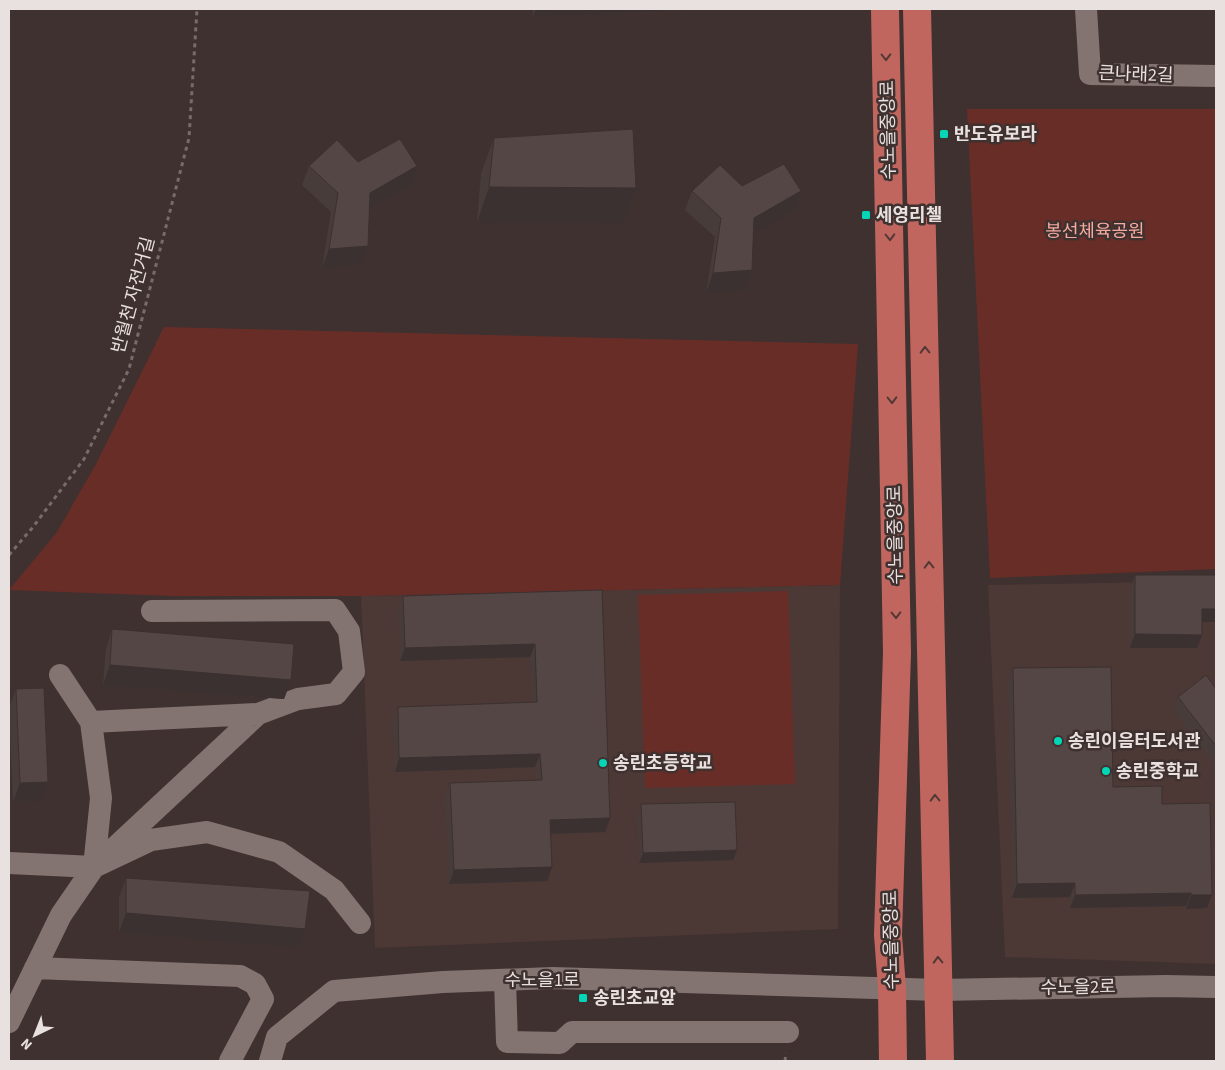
<svg xmlns="http://www.w3.org/2000/svg" width="1225" height="1070" font-family="'Source Sans 3','Noto Sans KR',sans-serif">
  <style>
    .built { fill: #4c3835 }
    .green { fill: #692d28 }
    .lines { fill: none; stroke-linecap: round; stroke-linejoin: round }
    .path { stroke: #776c6a; stroke-width: 3; stroke-dasharray: 4 4; stroke-linecap: butt }
    .minor { stroke: #837472; stroke-width: 22 }
    .major { stroke: #c1665f; stroke-width: 28 }
    .wall { fill: #483c3a }
    .shaded-wall { fill: #3b3130 }
    .building { fill: #544644; stroke: #3b3130 }
    .oneway { stroke: #523936 }
    .poi-dot { fill: #04d5b6; stroke: #3e312f; stroke-width: 2 }
    .labels { text-anchor: middle; stroke-width: 5; stroke-linejoin: round; paint-order: stroke }
    .street-label { font-size: 18px; fill: #e9e1df; stroke: #3e312f }
    .poi-label { font-size: 18px; font-weight: bold; fill: #e9e1df; stroke: #3e312f; text-anchor: start }
    .park-label { font-size: 18px; fill: #f6a99f; stroke: #3e312f }
  </style>
  <rect width="100%" height="100%" fill="#3e312f"/>
  <path class="built" d="M1216,581V964L1005,957L988,585Z
    M840,585L838,929L375,948L361,596Z"/>
  <path class="green" d="M967,109H1216V569L990,578Z
    M164,327L858,344L840,585L361,596H173L9,590L57,532L96,464Z
    M788,591L795,784L645,788L638,595Z"/>
  <g class="lines">
    <path class="path" d="M9,555L33,527L84,459L129,369L189,138L197,9
      M785,1061L786,1053"/>
    <path class="minor" d="M1086,9L1090,74L1216,76
      M60,675L91,722L101,798L94,867
      M91,722L258,714
      M9,863L94,867L258,714L298,699L336,694L354,672L349,631L335,610L152,611
      M35,968L240,976L255,984L263,999L230,1061
      M505,980L507,1042L560,1043L572,1032H788
      M9,1022L61,915L94,867L151,840L207,832L279,852L334,890L360,923
      M270,1061L277,1037L334,991L443,982L553,978L939,990L1166,986L1216,987"/>
    <path class="major" d="M885,9L897,653L888,935L892,988L893,1061
      M917,9L940,1061"/>
  </g>
  <path class="wall" d="M533,9H703L533,17Z
    M494,138L636,188L623,223L477,222L481,173Z
    M358,162L410,186L369,209L368,246L361,265L322,268L331,212L302,185L309,166Z
    M742,186L801,191L794,210L753,233L752,270L745,290L706,293L715,237L685,210L692,191Z
    M1135,575H1216V622H1202L1197,648H1130V589Z
    M602,590L610,818L605,832L551,834L552,867L547,881L449,884L445,797L450,783L536,780L535,767L395,772L393,720L398,707L532,703L530,657L400,661L398,610L403,596Z
    M112,629L291,680L284,699L103,685L106,649Z
    M1013,668L1113,787L1162,804L1207,908L1186,909V906L1070,908V897L1012,898L1008,682Z
    M16,689L48,782L41,801L13,802L9,708Z
    M1216,689V766L1173,710L1178,697Z
    M641,804L733,860L639,863L637,815Z
    M126,878L305,929L298,948L119,932V897Z"/>
  <path class="shaded-wall" d="M536,9H703L533,17Z
    M417,166L410,186L363,212L370,193Z
    M489,187L636,188L623,223L477,222Z
    M801,191L794,210L747,237L754,218Z
    M368,246L361,265L322,268L329,249Z
    M752,270L745,290L706,293L713,273Z
    M1202,609H1216V622H1197Z
    M1135,634L1202,635L1197,648H1130Z
    M535,644L530,657L400,661L405,648Z
    M110,665L291,680L284,699L103,685Z
    M540,754L535,767L395,772L399,758Z
    M48,782L41,801L13,802L20,783Z
    M610,818L605,832L546,834L550,820Z
    M737,850L733,860L639,863L643,853Z
    M552,867L547,881L449,884L454,870Z
    M1075,883L1070,897L1012,898L1017,884Z
    M1191,893L1186,906L1070,908L1075,895Z
    M1191,895H1212L1207,908L1186,909Z
    M126,913L305,929L298,948L119,932Z"/>
  <path class="building" d="M633,129L636,188L489,187L494,138Z
    M400,139L417,166L370,193L368,246L329,249L338,193L309,166L337,140L358,162Z
    M784,164L801,191L754,218L752,270L713,273L721,218L692,191L720,165L742,186Z
    M1135,575H1216V609H1202V635L1135,634Z
    M602,590L610,818L550,820L552,867L454,870L450,783L542,780L540,754L399,758L398,707L537,702L535,644L405,648L403,596Z
    M112,629L294,644L291,680L110,665Z
    M1111,667L1113,787L1162,786V804L1210,803L1212,895H1191V893L1075,895V883L1017,884L1013,668Z
    M1206,675L1216,689V746L1178,697Z
    M44,688L48,782L20,783L16,689Z
    M735,802L737,850L643,853L641,804Z
    M126,878L310,891L305,929L126,913Z"/>
  <defs><path id="oneway-chevron" d="M-2-3.5L2.5 0L-2 3.5" fill="none" stroke-width="1.6" stroke-linecap="round" stroke-linejoin="round" transform="scale(1.25)"/></defs>
  <g class="oneway">
    <use href="#oneway-chevron" transform="translate(886 57) rotate(89)"/>
    <use href="#oneway-chevron" transform="translate(890 237) rotate(89)"/>
    <use href="#oneway-chevron" transform="translate(925 350) rotate(-91)"/>
    <use href="#oneway-chevron" transform="translate(892 400) rotate(89)"/>
    <use href="#oneway-chevron" transform="translate(929 565) rotate(-91)"/>
    <use href="#oneway-chevron" transform="translate(896 615) rotate(89)"/>
    <use href="#oneway-chevron" transform="translate(935 798) rotate(-91)"/>
    <use href="#oneway-chevron" transform="translate(938 960) rotate(-91)"/>
  </g>
  <g class="poi-dot">
    <rect x="939" y="129" width="10" height="10" rx="2.5"/>
    <rect x="861" y="210" width="10" height="10" rx="2.5"/>
    <circle cx="1058" cy="741" r="5"/>
    <circle cx="603" cy="763" r="5"/>
    <circle cx="1106" cy="771" r="5"/>
    <rect x="578" y="993" width="10" height="10" rx="2.5"/>
  </g>
  <g class="labels">
    <g class="street-label">
      <text transform="translate(1136 74) rotate(2)" y="6">큰나래2길</text>
      <text transform="translate(888 130) rotate(-91)" y="6">수노을중앙로</text>
      <text transform="translate(133 295) rotate(-75)" y="6">반월천 자전거길</text>
      <text transform="translate(895 535) rotate(-91)" y="6">수노을중앙로</text>
      <text transform="translate(891 940) rotate(-91)" y="6">수노을중앙로</text>
      <text x="542" y="986">수노을1로</text>
      <text transform="translate(1078 987) rotate(-1)" y="6">수노을2로</text>
    </g>
    <g class="poi-label">
      <text x="954" y="140">반도유보라</text>
      <text x="876" y="221">세영리첼</text>
      <text x="1068" y="747">송린이음터도서관</text>
      <text x="613" y="769">송린초등학교</text>
      <text x="1116" y="777">송린중학교</text>
      <text x="593" y="1004">송린초교앞</text>
    </g>
    <g class="park-label">
      <text x="1095" y="237">봉선체육공원</text>
    </g>
  </g>
  <rect width="1225" height="1070" fill="none" stroke="#e9e1df" stroke-width="20"/>
  <g transform="translate(35 1035) rotate(223)" stroke="#3e312f" stroke-width="4" paint-order="stroke">
  <path d="M0-4L9 19L0 12L-9 19Z" fill="#e9e1df"/>
  <text y="-8" font-size="14" font-weight="bold" text-anchor="middle" fill="#e9e1df">N</text>
  </g>
</svg>
